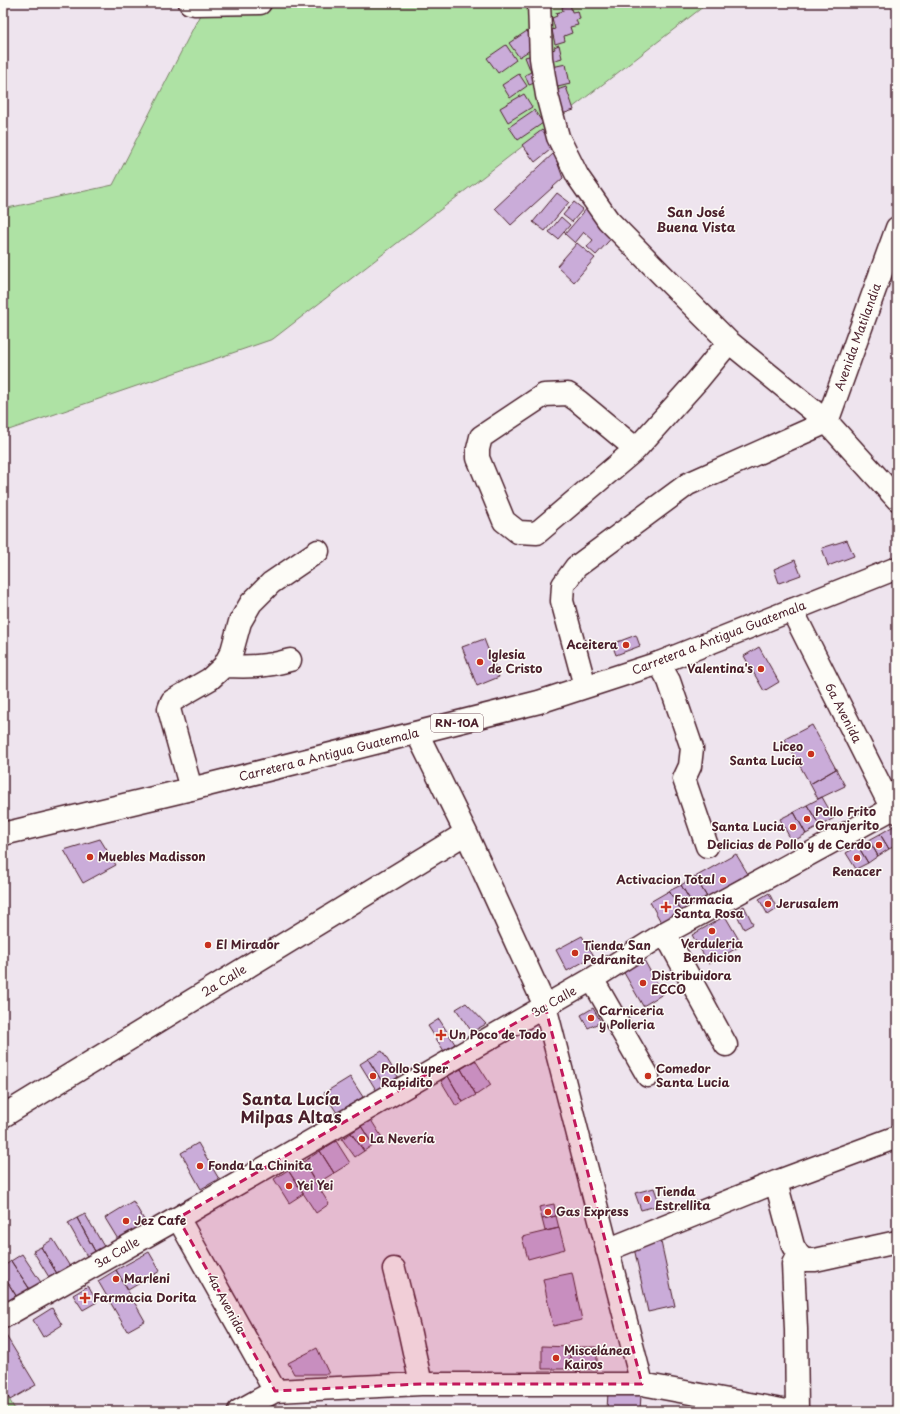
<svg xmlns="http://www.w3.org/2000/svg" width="900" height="1414" font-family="'Playpen Sans',sans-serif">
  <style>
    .green { fill: #aee2a4; stroke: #7c8068 }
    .building { fill: #caacd9; stroke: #4a1f2b }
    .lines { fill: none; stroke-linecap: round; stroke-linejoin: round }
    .minor-casing { stroke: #4a1f2b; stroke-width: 25 }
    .major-casing { stroke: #4a1f2b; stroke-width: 25 }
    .minor { stroke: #fdfcf7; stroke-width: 22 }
    .major { stroke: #fdfcf7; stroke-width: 22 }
    .marked { fill: #c2185b; fill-opacity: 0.2; stroke: #c2185b; stroke-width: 3; stroke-dasharray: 8 5; stroke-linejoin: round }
    .poi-dot { fill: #c8321e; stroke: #fdfcf7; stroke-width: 1.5 }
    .labels { text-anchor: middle; stroke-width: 3; stroke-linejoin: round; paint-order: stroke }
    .shield { fill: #fdfcf7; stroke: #806168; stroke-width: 1 }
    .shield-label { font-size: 11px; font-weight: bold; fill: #4a1f2b }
    .street-label { font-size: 12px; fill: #4a1f2b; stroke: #fdfcf7 }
    .poi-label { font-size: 12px; font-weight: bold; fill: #4a1f2b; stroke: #fdfcf7; text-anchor: start }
    .neighbourhood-label { font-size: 13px; font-weight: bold; fill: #4a1f2b; stroke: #fdfcf7 }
    .district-label { font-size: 16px; font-weight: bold; fill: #4a1f2b; stroke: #fdfcf7 }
  </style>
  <rect width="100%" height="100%" fill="#eee4ee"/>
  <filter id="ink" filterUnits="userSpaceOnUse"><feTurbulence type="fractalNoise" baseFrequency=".025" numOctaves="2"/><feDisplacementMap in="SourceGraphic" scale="8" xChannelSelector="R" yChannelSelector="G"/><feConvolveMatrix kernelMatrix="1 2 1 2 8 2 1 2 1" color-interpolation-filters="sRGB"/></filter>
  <g filter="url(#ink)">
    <path class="green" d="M206,3H708L273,339L3,432V209L113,185Z
      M3,1389L16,1411H3Z"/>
    <path class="building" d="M570,4L572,12L578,11L580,19L576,20L578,25L570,27L572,33L564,36L565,41L555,44L552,30L555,29L552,18L557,16L556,13L563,11L562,7Z
      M527,31L537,46L519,57L509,43Z
      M506,45L516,60L498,73L487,58Z
      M559,45L562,58L552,61L549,51L555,49L554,47Z
      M533,55L542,80L529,85L525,75L531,72L525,57Z
      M566,64L570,84L558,87L552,67Z
      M519,74L527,86L510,98L502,85Z
      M566,87L574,110L562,114L554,91Z
      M524,94L532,107L508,122L500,108Z
      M534,110L543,123L518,140L509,127Z
      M542,130L555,146L535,162L522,145Z
      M554,153L563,178L511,225L495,208Z
      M557,193L569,202L545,231L533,222Z
      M574,202L583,209L572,222L563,215Z
      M588,207L617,232L596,255L587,247L593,240L584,232L575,243L565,234Z
      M561,217L570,225L558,239L549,232Z
      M577,243L595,258L574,282L557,266Z
      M847,540L854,556L828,566L822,548Z
      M795,560L801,575L779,583L774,569Z
      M636,635L640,646L616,655L612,644Z
      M484,639L499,677L477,686L462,647Z
      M759,647L779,682L764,691L744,656Z
      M812,725L836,769L810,784L785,739Z
      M836,769L845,786L818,799L810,784Z
      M822,797L834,818L820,826L807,805Z
      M807,805L820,826L806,834L794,812Z
      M794,812L806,834L792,842L780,819Z
      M897,824V845L889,849L880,834Z
      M880,834L889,849L878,856L869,840Z
      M100,839L116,865L83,883L64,850Z
      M869,840L878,856L868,863L858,846Z
      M858,846L868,863L856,869L846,853Z
      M736,854L748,874L707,897L695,877Z
      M695,877L707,897L693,905L681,885Z
      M681,885L693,905L682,912L669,891Z
      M669,891L682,912L662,924L650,902Z
      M769,893L777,909L768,915L759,899Z
      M744,906L753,924L744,929L735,911Z
      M725,916L742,945L709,964L692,935Z
      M582,936L594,956L567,971L556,950Z
      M644,960L663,994L643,1006L623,971Z
      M466,1003L486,1024L472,1032L456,1009Z
      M593,1008L601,1022L588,1028L581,1015Z
      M439,1019L455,1044L444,1051L428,1026Z
      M382,1051L400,1080L386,1088L368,1059Z
      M368,1059L386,1088L378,1093L360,1064Z
      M475,1060L491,1085L476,1095L461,1069Z
      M461,1069L476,1095L463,1102L448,1076Z
      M448,1076L463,1102L456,1106L441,1081Z
      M350,1077L363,1097L337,1113L324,1093Z
      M371,1120L383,1139L373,1145L361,1126Z
      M361,1126L373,1145L364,1151L351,1133Z
      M351,1133L364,1151L355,1157L342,1139Z
      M336,1141L350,1163L334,1173L320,1151Z
      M198,1143L219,1179L201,1189L181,1153Z
      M320,1151L334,1173L316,1184L303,1162Z
      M303,1162L329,1204L316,1213L288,1170Z
      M288,1170L303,1194L289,1203L274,1179Z
      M654,1188L660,1205L641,1210L635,1193Z
      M133,1201L147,1225L119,1241L105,1218Z
      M554,1204L556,1216L542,1219L539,1207Z
      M85,1214L106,1250L97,1255L77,1218Z
      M556,1216L559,1228L545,1231L542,1219Z
      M77,1218L97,1255L89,1260L68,1223Z
      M559,1228L565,1249L528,1259L522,1237Z
      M53,1239L72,1270L59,1277L41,1247Z
      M661,1242L675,1306L648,1312L634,1248Z
      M41,1247L59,1277L52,1282L33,1251Z
      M149,1252L160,1271L128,1290L116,1270Z
      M22,1254L44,1287L33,1294L11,1261Z
      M11,1261L33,1294L20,1302L3,1275V1267Z
      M116,1270L145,1321L127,1331L98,1281Z
      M572,1273L582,1320L553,1326L543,1279Z
      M5,1278L20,1302L7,1309L3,1302V1279Z
      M88,1286L97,1302L83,1310L73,1295Z
      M52,1308L62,1325L43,1337L33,1320Z
      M5,1334L36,1385L10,1400L3,1388V1335Z
      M542,1346L570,1347V1369H542Z
      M570,1347H597V1369H570Z
      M317,1348L329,1374H294L288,1363Z
      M608,1392L641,1395L640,1411L607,1410Z"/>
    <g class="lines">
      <defs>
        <path id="minor" d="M190,3L195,4L260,3
          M539,3L541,58L547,95L558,137L578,177L608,220L672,285L729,342L827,422L897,499
          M636,449L578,401L568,394L544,395L481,437L478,449V458L504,521L518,532L537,533L636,449L697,381L729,342
          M792,610L892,809L897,812
          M659,663L669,681L692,748L690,766L684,779L707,846
          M224,666C249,667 265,667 290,660
          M585,686L562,601L563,585L576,567L688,484L827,422L897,228
          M417,733L466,833L545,1006L642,1384
          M191,789L169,709L172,701L210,679L224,666L232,651L240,622L251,603L271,583L318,551
          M665,933L726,1045
          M592,979L648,1076
          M3,1116L466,833
          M776,1182L793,1246L798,1254L804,1260H815L897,1242
          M178,1218L275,1391
          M607,1250L776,1182L897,1137
          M394,1269L409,1329L421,1384
          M3,1317L178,1218L592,979L665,933L897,806
          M239,1411L275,1391L421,1384H642L787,1411
          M797,1411L796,1329L793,1264L798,1254"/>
        <path id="major" d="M3,834L191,789L539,702L659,663L897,568"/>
      </defs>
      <use href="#minor" class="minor-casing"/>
      <use href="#major" class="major-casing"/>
      <use href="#minor" class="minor"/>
      <use href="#major" class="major"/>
    </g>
  </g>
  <path class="marked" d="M545,1006L642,1384H421L275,1391L178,1218Z"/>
  <g class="poi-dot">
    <circle cx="626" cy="645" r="4"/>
    <circle cx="480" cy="662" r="4"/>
    <circle cx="761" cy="669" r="4"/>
    <circle cx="811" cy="754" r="4"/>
    <circle cx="807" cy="819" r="4"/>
    <circle cx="793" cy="827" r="4"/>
    <circle cx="879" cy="845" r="4"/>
    <circle cx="90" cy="857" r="4"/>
    <circle cx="857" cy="858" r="4"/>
    <circle cx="723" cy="880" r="4"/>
    <circle cx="768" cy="904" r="4"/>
    <path d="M664 901h4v4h4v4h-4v4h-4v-4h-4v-4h4z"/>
    <circle cx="712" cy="931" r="4"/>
    <circle cx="208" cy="945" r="4"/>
    <circle cx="575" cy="953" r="4"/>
    <circle cx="643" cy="983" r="4"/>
    <circle cx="591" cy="1018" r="4"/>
    <path d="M439 1029h4v4h4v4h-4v4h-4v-4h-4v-4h4z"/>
    <circle cx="373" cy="1076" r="4"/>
    <circle cx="648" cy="1076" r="4"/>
    <circle cx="362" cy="1139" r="4"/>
    <circle cx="200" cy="1166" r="4"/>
    <circle cx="289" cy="1186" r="4"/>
    <circle cx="647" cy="1199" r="4"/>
    <circle cx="548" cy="1212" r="4"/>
    <circle cx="126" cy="1221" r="4"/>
    <circle cx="116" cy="1279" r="4"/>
    <path d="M83 1292h4v4h4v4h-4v4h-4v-4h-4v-4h4z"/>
    <circle cx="556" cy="1358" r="4"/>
  </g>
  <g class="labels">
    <rect class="shield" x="431" y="714" width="52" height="18" rx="3"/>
    <g class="shield-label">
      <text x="457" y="727">RN-10A</text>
    </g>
    <g class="street-label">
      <text transform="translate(858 337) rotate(-70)" y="4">Avenida Matilandia</text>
      <text transform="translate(719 638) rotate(-21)" y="4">Carretera a Antigua Guatemala</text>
      <text transform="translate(843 713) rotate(63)" y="4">6a Avenida</text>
      <text transform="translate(329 755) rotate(-14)" y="4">Carretera a Antigua Guatemala</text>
      <text transform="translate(224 981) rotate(-31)" y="4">2a Calle</text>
      <text transform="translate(554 1002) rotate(-30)" y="4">3a Calle</text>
      <text transform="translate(117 1253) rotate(-30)" y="4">3a Calle</text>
      <text transform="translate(226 1304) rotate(61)" y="4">4a Avenida</text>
    </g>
    <g class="poi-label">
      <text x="618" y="649" text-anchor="end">Aceitera</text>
      <text x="488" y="659">Iglesia<tspan x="488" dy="14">de Cristo</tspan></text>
      <text x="753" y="673" text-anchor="end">Valentina's</text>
      <text x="803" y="751" text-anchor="end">Liceo<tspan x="803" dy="14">Santa Lucia</tspan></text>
      <text x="815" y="816">Pollo Frito<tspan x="815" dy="14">Granjerito</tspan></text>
      <text x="785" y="831" text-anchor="end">Santa Lucia</text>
      <text x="871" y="849" text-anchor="end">Delicias de Pollo y de Cerdo</text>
      <text x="98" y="861">Muebles Madisson</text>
      <text x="857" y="876" text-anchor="middle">Renacer</text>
      <text x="715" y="884" text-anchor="end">Activacion Total</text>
      <text x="674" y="904">Farmacia<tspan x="674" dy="14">Santa Rosa</tspan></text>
      <text x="776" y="908">Jerusalem</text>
      <text x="712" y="948" text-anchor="middle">Verduleria<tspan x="712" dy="14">Bendicion</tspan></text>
      <text x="216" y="949">El Mirador</text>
      <text x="583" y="950">Tienda San<tspan x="583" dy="14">Pedranita</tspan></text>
      <text x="651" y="980">Distribuidora<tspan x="651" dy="14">ECCO</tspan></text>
      <text x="599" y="1015">Carniceria<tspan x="599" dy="14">y Polleria</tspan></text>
      <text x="449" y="1039">Un Poco de Todo</text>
      <text x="381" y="1073">Pollo Super<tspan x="381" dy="14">Rapidito</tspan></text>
      <text x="656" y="1073">Comedor<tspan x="656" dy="14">Santa Lucia</tspan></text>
      <text x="370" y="1143">La Nevería</text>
      <text x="208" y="1170">Fonda La Chinita</text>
      <text x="297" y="1190">Yei Yei</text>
      <text x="655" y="1196">Tienda<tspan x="655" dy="14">Estrellita</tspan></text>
      <text x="556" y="1216">Gas Express</text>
      <text x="134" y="1225">Jez Cafe</text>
      <text x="124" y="1283">Marleni</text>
      <text x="93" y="1302">Farmacia Dorita</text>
      <text x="564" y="1355">Miscelánea<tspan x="564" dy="14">Kairos</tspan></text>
    </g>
    <g class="neighbourhood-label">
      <text x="696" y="217">San José<tspan x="696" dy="15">Buena Vista</tspan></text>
    </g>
    <g class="district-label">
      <text x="291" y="1105">Santa Lucía<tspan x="291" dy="18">Milpas Altas</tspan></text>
    </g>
  </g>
  <rect width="900" height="1414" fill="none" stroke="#fdfcf7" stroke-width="16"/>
  <rect x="8" y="8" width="884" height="1398" fill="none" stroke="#4a1f2b" stroke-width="1.5" filter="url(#ink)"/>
</svg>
